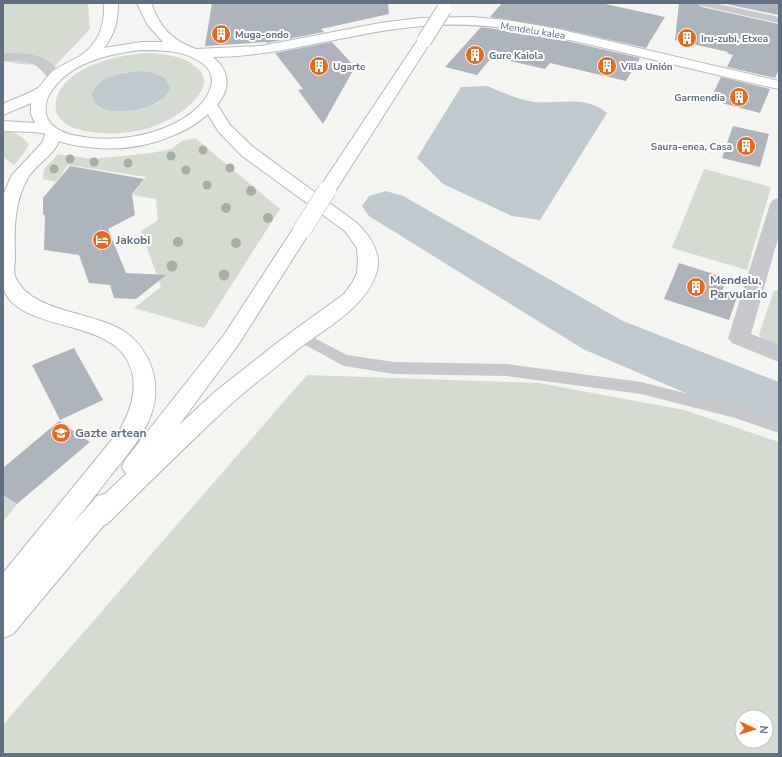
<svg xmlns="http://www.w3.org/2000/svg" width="782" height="757" font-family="'Nunito Sans',sans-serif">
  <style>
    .green { fill: #d4dcd1; fill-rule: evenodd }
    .water { fill: #c1c9d0 }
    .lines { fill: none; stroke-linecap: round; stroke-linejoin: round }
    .river { fill: #c1c9d0; fill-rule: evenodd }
    .building { fill: #aeb4bb }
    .secondary-casing { stroke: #b8bbc0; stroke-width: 2 }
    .primary-casing { stroke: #b6b9be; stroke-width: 2 }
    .lane { fill: #c6c8cc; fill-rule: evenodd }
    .street { fill: #c6c8cc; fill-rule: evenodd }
    .secondary { fill: #fff; fill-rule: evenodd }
    .primary { fill: #fff; fill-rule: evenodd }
    .primary-bridge-far1-casing { stroke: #b6b9be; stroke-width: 16; stroke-linecap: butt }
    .primary-bridge-casing { stroke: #b6b9be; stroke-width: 19; stroke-linecap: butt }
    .primary-bridge-far1 { stroke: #fff; stroke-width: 14 }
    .primary-bridge { stroke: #fff; stroke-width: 18 }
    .tree { fill: #a4b1a1 }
    .labels { text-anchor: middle; stroke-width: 4; stroke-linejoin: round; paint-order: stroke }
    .far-street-label { font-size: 10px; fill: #616f83; stroke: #fff }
    .far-poi-label { font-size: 10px; font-weight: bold; fill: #616f83; stroke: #fff; text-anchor: start }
    .poi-label { font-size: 12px; font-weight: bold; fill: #616f83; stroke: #fff; text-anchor: start }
  </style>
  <rect width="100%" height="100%" fill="#f4f5f0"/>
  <path class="green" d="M3,3H88L90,29L55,66L20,64L3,61Z
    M152,53C167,55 183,56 195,66C223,87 178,117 160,124C139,133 114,135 91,132C79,130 67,128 59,117C54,110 55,101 58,94C73,63 122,54 152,53ZM138,71L151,72L165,78L159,102C141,112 114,117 96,104L97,86C108,76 122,72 138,71Z
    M3,131C14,132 23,135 29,145L22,156L14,165L3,157Z
    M195,138L280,209L204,328L134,308L161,287L141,231L158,220L156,199L132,195L146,177L68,165L56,182L43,179L44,169L58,154L93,159L151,153L171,149L182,141Z
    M704,169L771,187L747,270L672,248Z
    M774,290L779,291V348L762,339L759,334Z
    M307,375L539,383L684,410L779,442V754H3V725ZM742,717H766V741H742Z
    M3,495L17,504L3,522Z"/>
  <path class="water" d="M138,71L151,72L165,78L170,88C163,113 93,123 92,94C99,76 121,73 138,71Z
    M487,86C502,92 519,100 534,102C558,104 587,95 607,113L540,220L512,216L443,184L417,158L461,87Z"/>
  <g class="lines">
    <path class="river" d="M386,191L403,196L623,321L779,382V431L758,424L583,349L369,216L362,206L369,196Z"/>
  </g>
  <path class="building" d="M212,3H388L389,14L321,29L324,32L267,43L266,42L205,46Z
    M502,3H601L665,17L646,48L558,28L490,17Z
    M679,3H697L702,7L779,24V69L775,78L727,67L733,55L727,53L728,52L675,40Z
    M721,3H779V15Z
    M481,27L550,37L640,58L626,81L550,63L545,69L492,57L477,75L445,67Z
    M332,42L355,67L323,124L298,90L303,89L275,53Z
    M721,77L770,89L760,113L710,100Z
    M733,126L769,134L760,167L722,158Z
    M70,166L144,179L132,194L135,215L108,229L126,273L166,275L136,299L114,298L110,285L89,283L79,255L44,250L45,216L43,214V198Z
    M679,263L726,278L722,292L737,297L729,320L664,299Z
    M74,348L103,400L60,420L32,365Z
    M59,421L90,442L17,504L3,495V468Z"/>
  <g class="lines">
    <defs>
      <path id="secondary" d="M104,3H118C118,21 115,34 104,48L141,42H163L147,24L137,3H151C160,27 171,40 196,49L261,46L380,23L420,18L472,17L506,20L558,29L779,81V89C725,77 671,64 617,51C558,37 499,22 438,25C362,28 290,56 213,57C219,63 225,68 226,77C232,104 190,130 169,137C147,146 121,150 98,148C84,147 69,145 56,140C51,138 47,134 42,133C30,131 16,132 3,131V121L35,123L31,114V103L3,115V104C11,100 34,92 39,87C44,82 47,76 53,71C62,65 71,61 80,56C99,44 105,24 104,3ZM141,50C162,50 184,50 202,63C208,67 212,74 212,81C209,107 178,124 156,131C135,138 112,140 90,138C76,136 58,134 49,121C44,114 45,102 49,95C67,63 107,54 141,50Z"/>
      <path id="primary" d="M424,37L429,38L431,41L336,190L333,194L327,195L321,194L318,190L417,41L419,38Z
        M210,99L215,101L230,125L253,147L357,223C370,236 383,254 376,274C365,308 324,329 297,350C275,368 252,385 231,404C189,443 148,484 107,524L104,525L13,634L3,638V573L119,431C129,414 136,396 133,376C123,319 39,334 9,299C7,296 5,292 3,288V195L12,175L42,143L47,130L53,128L59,130L61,133C59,153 39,161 29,176C14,200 14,230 15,258C15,263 13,270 15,276C24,299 53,307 74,313C91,318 110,322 125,332C136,339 142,348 148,359C170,405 139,441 111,475C98,492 84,510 70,527L97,496L105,494L126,474L122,467L125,460L224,335L295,226L302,224L309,226L311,230L238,345L179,425L216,391L282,339L344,294L352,283L357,273L358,261L357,248L345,231L241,155L218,131L202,104L205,101Z"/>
    </defs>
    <use href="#secondary" class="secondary-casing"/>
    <use href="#primary" class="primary-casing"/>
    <path class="lane" d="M698,3H714L779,17V23L702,6Z
      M301,331L347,355L394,362L507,364L641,382L736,406L779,421V433L735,418L641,394L507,376L394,374L344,366L296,340L294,336L296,332Z"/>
    <path class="street" d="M3,53C30,53 47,53 63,77L61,80C48,84 45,71 35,65C26,59 13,61 3,61Z
      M779,198V235L751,334L779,345V362L732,343L728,338L770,204L773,200Z"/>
    <use href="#secondary" class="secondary"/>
    <use href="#primary" class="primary"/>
    <defs>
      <path id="primary-bridge-far1" d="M424,41L444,9"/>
      <path id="primary-bridge" d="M302,230L327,190"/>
    </defs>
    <use href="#primary-bridge-far1" class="primary-bridge-far1-casing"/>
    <use href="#primary-bridge" class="primary-bridge-casing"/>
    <use href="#primary-bridge-far1" class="primary-bridge-far1"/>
    <use href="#primary-bridge" class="primary-bridge"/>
  </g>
  <g class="tree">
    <circle cx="203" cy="150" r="4.5"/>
    <circle cx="171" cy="156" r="4.5"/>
    <circle cx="70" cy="159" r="4.5"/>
    <circle cx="94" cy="162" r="4.5"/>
    <circle cx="128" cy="163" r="4.5"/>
    <circle cx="230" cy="168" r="4.5"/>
    <circle cx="54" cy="169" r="4.5"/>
    <circle cx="186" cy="170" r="4.5"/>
    <circle cx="207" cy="185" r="4.5"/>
    <circle cx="251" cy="191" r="5"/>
    <circle cx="226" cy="208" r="5"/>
    <circle cx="268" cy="218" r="5"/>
    <circle cx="178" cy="242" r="5"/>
    <circle cx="236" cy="243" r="5"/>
    <circle cx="172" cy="266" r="5.5"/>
    <circle cx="224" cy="275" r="5.5"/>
  </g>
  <defs>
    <symbol id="building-disc" viewBox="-11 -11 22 22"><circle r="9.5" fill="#ee6617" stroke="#fff"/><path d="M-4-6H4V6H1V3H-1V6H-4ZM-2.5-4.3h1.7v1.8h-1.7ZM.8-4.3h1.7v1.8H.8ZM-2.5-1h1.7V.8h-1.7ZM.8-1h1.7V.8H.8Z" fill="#fff"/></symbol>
    <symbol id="hotel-disc" viewBox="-11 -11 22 22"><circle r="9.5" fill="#ee6617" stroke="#fff"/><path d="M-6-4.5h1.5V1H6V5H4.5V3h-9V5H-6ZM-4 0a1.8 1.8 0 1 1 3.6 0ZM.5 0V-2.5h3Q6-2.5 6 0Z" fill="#fff"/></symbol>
    <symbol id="school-disc" viewBox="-11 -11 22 22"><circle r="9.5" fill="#ee6617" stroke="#fff"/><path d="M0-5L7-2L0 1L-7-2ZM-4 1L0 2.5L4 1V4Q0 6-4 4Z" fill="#fff"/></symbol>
  </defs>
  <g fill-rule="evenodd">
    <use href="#building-disc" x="210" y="23" width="22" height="22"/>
    <use href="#building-disc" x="676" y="27" width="22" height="22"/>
    <use href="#building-disc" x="464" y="44" width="22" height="22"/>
    <use href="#building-disc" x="308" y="55" width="22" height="22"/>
    <use href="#building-disc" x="596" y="55" width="22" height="22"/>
    <use href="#building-disc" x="728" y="86" width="22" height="22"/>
    <use href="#building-disc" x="735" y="135" width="22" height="22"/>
    <use href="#hotel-disc" x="91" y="229" width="22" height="22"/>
    <use href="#building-disc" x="685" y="276" width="22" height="22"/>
    <use href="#school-disc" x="50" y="422" width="22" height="22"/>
  </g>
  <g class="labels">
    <g class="far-street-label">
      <text transform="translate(533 30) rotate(9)" y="4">Mendelu kalea</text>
    </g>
    <g class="far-poi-label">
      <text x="235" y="38">Muga-ondo</text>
      <text x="701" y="42">Iru-zubi, Etxea</text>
      <text x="489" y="59">Gure Kaiola</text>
      <text x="333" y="70">Ugarte</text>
      <text x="621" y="70">Villa Unión</text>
      <text x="725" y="101" text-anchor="end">Garmendia</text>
      <text x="732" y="150" text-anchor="end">Saura-enea, Casa</text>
    </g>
    <g class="poi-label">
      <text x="116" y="244">Jakobi</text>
      <text x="710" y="284">Mendelu,<tspan x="710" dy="14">Parvulario</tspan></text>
      <text x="75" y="437">Gazte artean</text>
    </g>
  </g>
  <rect width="782" height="757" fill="none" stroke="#616f83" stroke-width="8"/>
  <g transform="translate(754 729) rotate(94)"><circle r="19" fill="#ffffff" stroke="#c0c5cd"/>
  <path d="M0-3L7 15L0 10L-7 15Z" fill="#ee6617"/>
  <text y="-6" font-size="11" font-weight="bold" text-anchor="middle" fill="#616f83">N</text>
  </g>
</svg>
